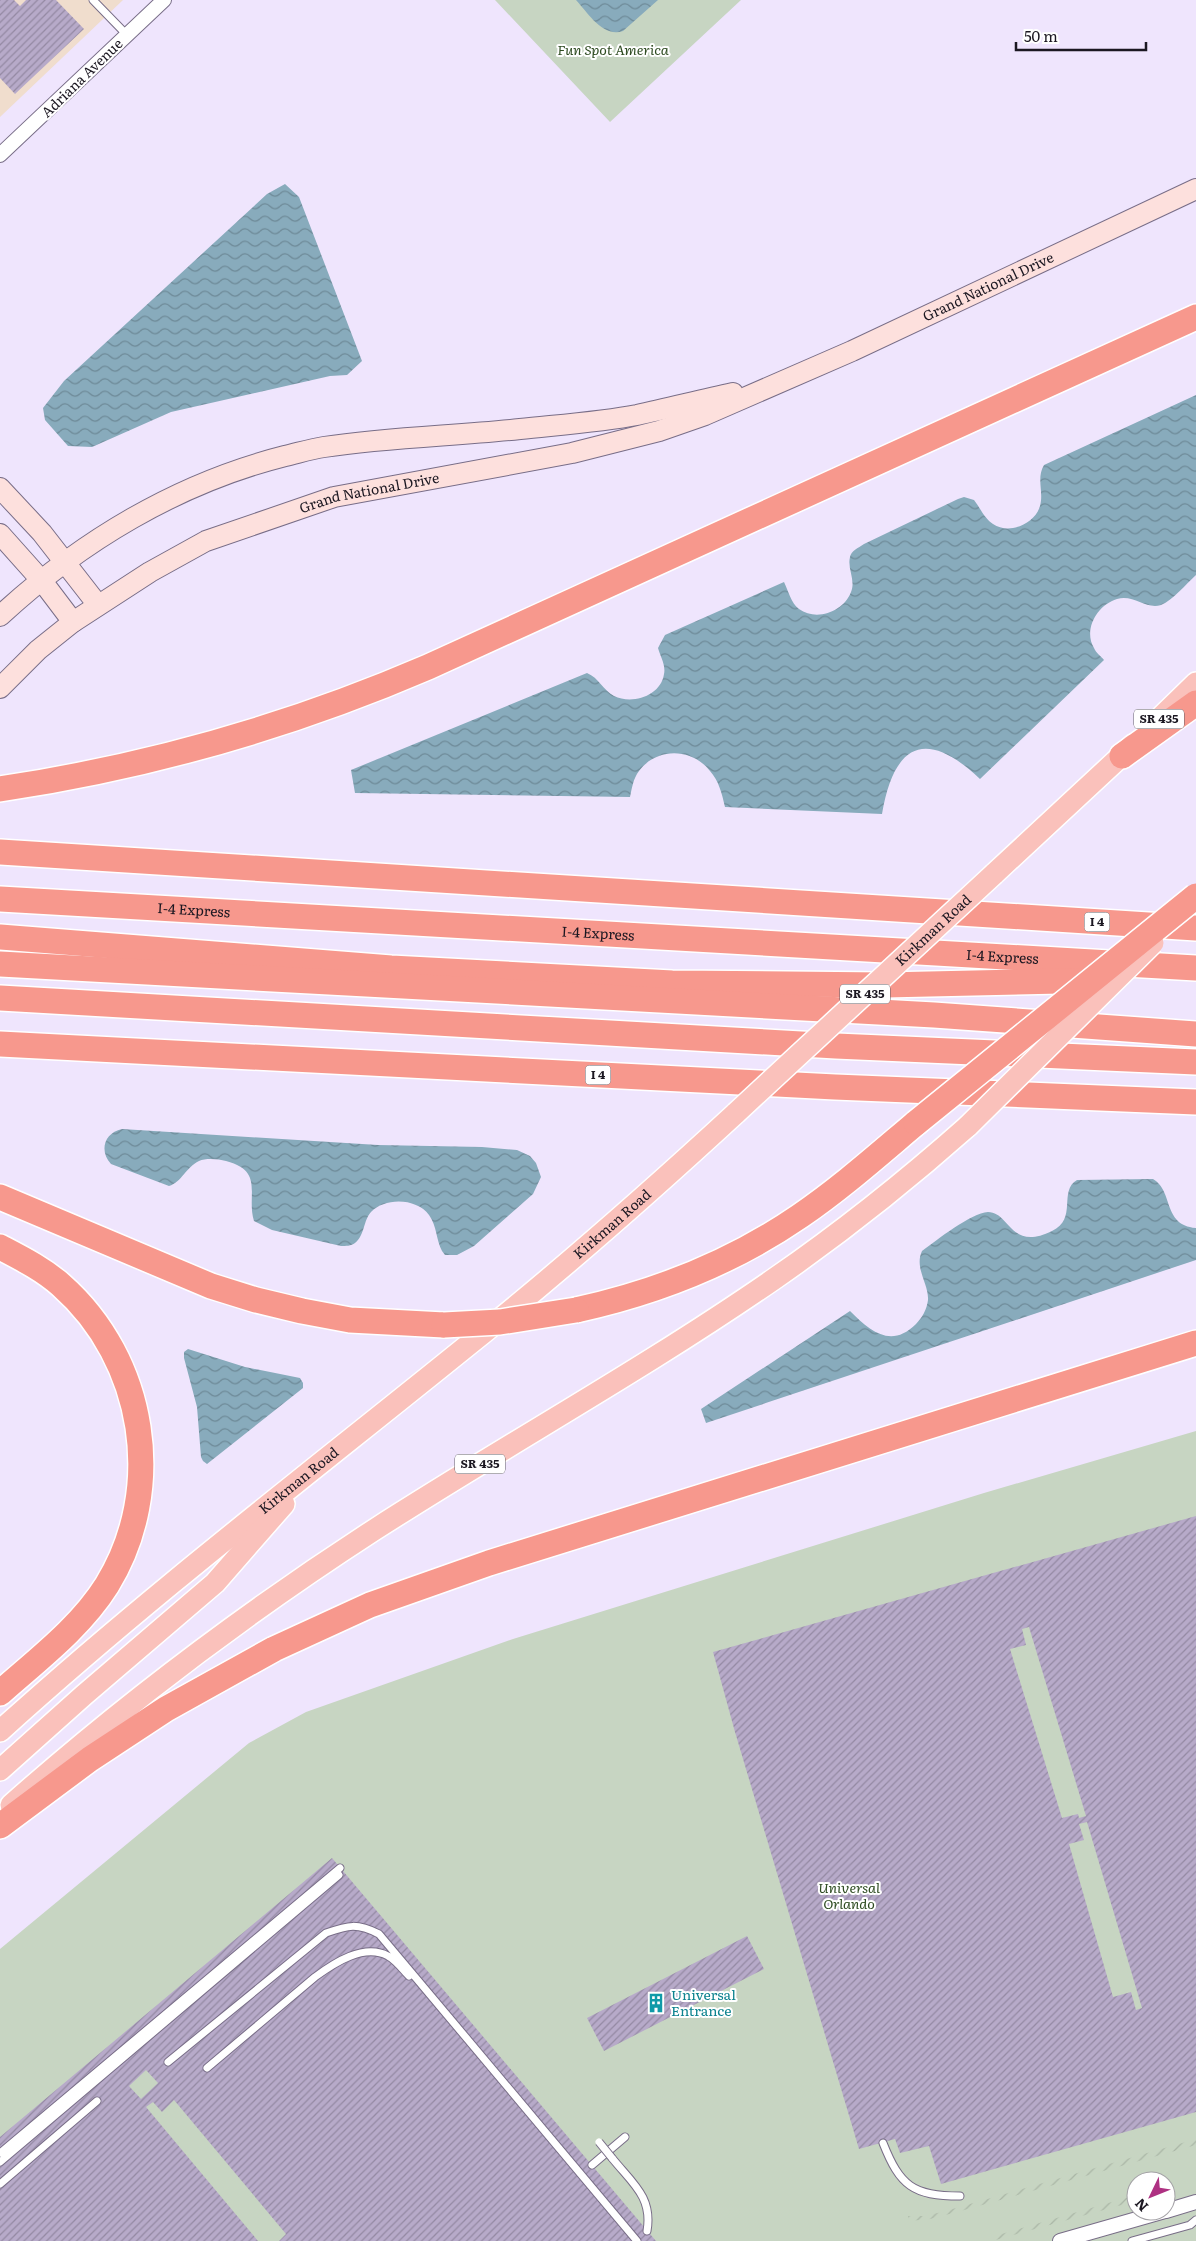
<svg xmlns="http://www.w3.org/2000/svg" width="1196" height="2241" font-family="Literata,serif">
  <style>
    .commercial { fill: #f0ddcd }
    .park { fill: #c7d5c2; fill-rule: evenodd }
    .garden { fill: url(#garden-furrows) }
    .water { fill: url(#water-waves) }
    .building { fill: url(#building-hatch); fill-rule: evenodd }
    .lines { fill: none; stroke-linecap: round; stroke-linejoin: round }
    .lane-casing { stroke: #786d87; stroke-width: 9 }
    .street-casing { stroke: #786d87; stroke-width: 16 }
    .secondary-casing { stroke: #786d87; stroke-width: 22 }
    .primary-casing { stroke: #fff; stroke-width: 24 }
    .highway-casing { stroke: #fff; stroke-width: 28 }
    .lane { stroke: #fff; stroke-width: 7 }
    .street { stroke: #fff; stroke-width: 14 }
    .secondary { stroke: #fde0dd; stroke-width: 20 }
    .primary { stroke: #fac1bb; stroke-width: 21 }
    .highway { stroke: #f7988d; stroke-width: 25 }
    .lane-bridge-casing { stroke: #786d87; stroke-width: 9; stroke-linecap: butt }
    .primary-bridge-casing { stroke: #fff; stroke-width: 24; stroke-linecap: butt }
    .highway-bridge-casing { stroke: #fff; stroke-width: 28; stroke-linecap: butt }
    .lane-bridge { stroke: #fff; stroke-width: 7 }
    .primary-bridge { stroke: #fac1bb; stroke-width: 21 }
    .highway-bridge { stroke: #f7988d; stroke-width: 25 }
    .labels { text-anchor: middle; stroke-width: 4; stroke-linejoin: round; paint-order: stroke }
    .shield { fill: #fff; stroke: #5f5d64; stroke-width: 1 }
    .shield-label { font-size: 12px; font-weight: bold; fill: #1b1721 }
    .park-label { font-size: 14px; font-style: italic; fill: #2e4b21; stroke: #fff }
    .street-label { font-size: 14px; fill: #1b1721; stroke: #fff }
    .culture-label { font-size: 14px; fill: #0d838f; stroke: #fff; text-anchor: start }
  </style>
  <defs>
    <pattern id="garden-furrows" width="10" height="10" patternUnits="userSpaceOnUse" patternTransform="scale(1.25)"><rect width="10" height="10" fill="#c7d5c2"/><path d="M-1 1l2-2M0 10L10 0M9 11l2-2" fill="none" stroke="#aab6a6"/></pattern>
    <pattern id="water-waves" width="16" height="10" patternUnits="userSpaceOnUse" patternTransform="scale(1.25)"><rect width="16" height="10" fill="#88abbc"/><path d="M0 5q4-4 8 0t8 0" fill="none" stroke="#6e8a98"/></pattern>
    <pattern id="building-hatch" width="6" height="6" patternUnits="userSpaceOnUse" patternTransform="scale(1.25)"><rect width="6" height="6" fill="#b7aac9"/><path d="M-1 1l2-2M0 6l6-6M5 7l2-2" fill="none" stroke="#9489a3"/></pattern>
  </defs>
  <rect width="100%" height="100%" fill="#efe5fd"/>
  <path class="commercial" d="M0,0H123L0,117Z"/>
  <path class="park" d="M495,0H741L610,122Z
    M1196,1431V2241H0V1949L249,1743L306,1712L513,1639L984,1493ZM1136,2181H1166V2211H1136Z"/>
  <path class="garden" d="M1196,2139V2145L957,2212L930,2219L909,2221L908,2216H924L942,2212Z
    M1136,2195V2201L992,2241L991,2237Z"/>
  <path class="water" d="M576,0H658L623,31C603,38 588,13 576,0Z
    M285,184L299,197L362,361L347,375L330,376L171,412L92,447L68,446L45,420L43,408L64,381L267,194Z
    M1196,395V575C1186,584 1173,600 1161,605C1146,610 1134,594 1117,599C1097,605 1083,630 1094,648C1096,653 1101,656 1104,660L980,779C926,728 894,743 882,814L725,807C722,794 719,781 710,771C692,748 657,747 639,771C633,779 632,788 630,797L355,793L351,770L587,673C599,678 603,690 614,696C632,705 661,696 664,674C666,665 660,656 658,648L665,635L784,582C788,590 791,603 799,609C817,622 844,611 851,592C856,580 847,569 850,557C851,551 858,548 864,544L958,499L964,497L974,500C980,508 985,519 993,524C1009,535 1035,524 1040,506C1044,491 1036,479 1044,465Z
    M122,1129L378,1145L482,1147L517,1150L530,1156L536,1163L541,1177L533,1194L474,1246L457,1255H445L442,1251C436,1240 437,1226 429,1215C417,1198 385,1197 371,1212C363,1221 365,1235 355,1243C351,1246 346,1246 341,1246L272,1230L254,1221C246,1195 265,1171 226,1161C218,1159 206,1158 199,1161C186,1167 182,1182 169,1186L111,1164C99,1151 104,1133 122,1129Z
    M1153,1179C1174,1191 1162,1225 1196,1228V1260L706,1423L701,1409L850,1311C870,1331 891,1349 916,1324C922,1318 927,1309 928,1300C929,1284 914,1268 922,1251C937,1240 971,1213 988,1212C1010,1212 1010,1252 1052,1231C1078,1219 1058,1191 1077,1180Z
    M188,1349L245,1367L300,1378L303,1383V1388L207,1464L203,1461L201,1457L197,1407L184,1358V1352Z"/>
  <path class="building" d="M0,0H14L20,6L26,0H56L84,29L15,94L0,78Z
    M1196,1516V2112L941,2184L929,2146L900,2153L895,2139L859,2149L735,1732L713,1652ZM1029,1627L1086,1816L1079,1818L1078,1814L1062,1818L1010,1649L1026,1645L1022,1629ZM1087,1822L1142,2008L1136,2010L1131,1992L1113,1997L1069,1844L1084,1840L1079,1824Z
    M332,1858L656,2241H279L286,2234L174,2100L162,2112L153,2102L146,2107L258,2241H0V2137ZM146,2070L158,2083L141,2099L129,2086Z
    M747,1936L764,1969L604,2051L587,2018Z"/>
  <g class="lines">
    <defs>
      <path id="lane" d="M93,0L127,35
        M168,2062L326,1933C349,1925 357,1923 379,1934L637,2241
        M207,2068L315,1977C334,1963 364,1943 388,1956C396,1960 403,1970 409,1976
        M883,2143C900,2186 913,2196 960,2196
        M0,2153L340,1868
        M612,2158C632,2183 653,2197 647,2231
        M0,2162L339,1875
        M592,2165L625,2137
        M0,2184L97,2101
        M1132,2241L1190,2225L1196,2220"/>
      <path id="street" d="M0,155L164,0
        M1166,2211L1196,2202
        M1060,2241L1165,2211"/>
      <g id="secondary">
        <path d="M0,488L42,533L98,605"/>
        <path d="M0,534L42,581L73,622"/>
        <path d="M0,616C81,541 178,483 285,456C298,453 311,449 324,447C389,437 454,436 520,429C557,425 601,422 637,415C669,408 701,400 733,393"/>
        <path id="s1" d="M0,688L38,650L73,622L150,572L206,541L334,497L572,453L659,431L705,415L852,351L1196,189"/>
      </g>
      <g id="primary">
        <path d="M1158,720L1196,683"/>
        <path d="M994,874L1133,745"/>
        <path id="s2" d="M0,1731C148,1597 306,1476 462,1350C556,1275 647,1195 736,1113"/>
        <path d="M0,1770L84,1695L215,1583L284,1504"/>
        <path d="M11,1805C125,1704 246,1613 374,1530C506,1445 644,1369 774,1279C842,1232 906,1181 968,1126"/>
      </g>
      <g id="highway">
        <path d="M1122,756L1196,703"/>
        <path d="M0,789C147,767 291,726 428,667L1196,317"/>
        <path d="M0,852L1196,928"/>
        <path id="s3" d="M0,899L1196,968"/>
        <path d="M0,937L391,968L672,983L885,985L1106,980"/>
        <path d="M0,964L934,1015L1196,1034"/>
        <path d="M0,998L836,1046L1196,1062"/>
        <path d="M0,1044L835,1087L1196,1102"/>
        <path d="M0,1197L211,1286L256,1300L302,1311L350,1320L444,1325"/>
        <path d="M0,1247C21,1258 43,1269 61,1285C146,1360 166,1489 107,1585C80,1628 37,1660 0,1693"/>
        <path d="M576,1310C654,1293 733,1262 800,1216C841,1188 878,1155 916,1123"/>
        <path d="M0,1826L90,1759L166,1709L274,1649L370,1605L489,1563L1196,1343"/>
      </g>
    </defs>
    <use href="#lane" class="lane-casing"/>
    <use href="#street" class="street-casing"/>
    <use href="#secondary" class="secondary-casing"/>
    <use href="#primary" class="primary-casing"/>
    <use href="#highway" class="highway-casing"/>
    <use href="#lane" class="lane"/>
    <use href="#street" class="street"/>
    <use href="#secondary" class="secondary"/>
    <use href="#primary" class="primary"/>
    <use href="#highway" class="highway"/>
    <defs>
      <path id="lane-bridge" d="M599,2142L612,2158"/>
      <g id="primary-bridge">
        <path id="s4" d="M736,1113L994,874"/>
        <path d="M968,1126L1153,943"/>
      </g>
      <path id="highway-bridge" d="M916,1123L1196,896
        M444,1325L500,1322L576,1310"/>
    </defs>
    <use href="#lane-bridge" class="lane-bridge-casing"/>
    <use href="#primary-bridge" class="primary-bridge-casing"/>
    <use href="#highway-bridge" class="highway-bridge-casing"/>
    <use href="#lane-bridge" class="lane-bridge"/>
    <use href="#primary-bridge" class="primary-bridge"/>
    <use href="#highway-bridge" class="highway-bridge"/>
  </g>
  <defs>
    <symbol id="building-bare" viewBox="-9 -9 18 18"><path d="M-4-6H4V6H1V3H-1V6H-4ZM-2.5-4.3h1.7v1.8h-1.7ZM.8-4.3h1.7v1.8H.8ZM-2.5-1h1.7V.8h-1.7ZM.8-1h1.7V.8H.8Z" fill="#0f9aa8" stroke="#fff" stroke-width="2.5" paint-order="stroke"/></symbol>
  </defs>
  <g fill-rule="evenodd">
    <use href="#building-bare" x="642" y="1989" width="28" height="28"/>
  </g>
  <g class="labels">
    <g class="shield">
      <rect x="1134" y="709.5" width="50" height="19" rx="4"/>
      <rect x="1084.5" y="912.5" width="25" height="19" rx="4"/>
      <rect x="840" y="984.5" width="50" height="19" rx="4"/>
      <rect x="585.5" y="1065.5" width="25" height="19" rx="4"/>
      <rect x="455" y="1454.5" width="50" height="19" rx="4"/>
    </g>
    <g class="shield-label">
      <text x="1159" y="723">SR 435</text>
      <text x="1097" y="926">I 4</text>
      <text x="865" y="998">SR 435</text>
      <text x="598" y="1079">I 4</text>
      <text x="480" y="1468">SR 435</text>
    </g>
    <g class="park-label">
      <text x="613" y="55">Fun Spot America</text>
      <text x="849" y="1893">Universal<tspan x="849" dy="16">Orlando</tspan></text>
    </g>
    <g class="street-label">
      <text transform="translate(82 78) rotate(-44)" y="5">Adriana Avenue</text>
      <text dy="5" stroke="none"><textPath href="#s1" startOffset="1081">Grand National Drive</textPath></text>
      <text dy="5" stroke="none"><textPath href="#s1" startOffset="425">Grand National Drive</textPath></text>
      <text dy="5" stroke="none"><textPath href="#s3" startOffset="194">I-4 Express</textPath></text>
      <text dy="5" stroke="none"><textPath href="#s4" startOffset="269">Kirkman Road</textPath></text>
      <text dy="5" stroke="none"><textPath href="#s3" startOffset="599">I-4 Express</textPath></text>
      <text dy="5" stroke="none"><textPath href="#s3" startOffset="1004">I-4 Express</textPath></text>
      <text dy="5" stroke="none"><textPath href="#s2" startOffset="795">Kirkman Road</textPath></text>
      <text dy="5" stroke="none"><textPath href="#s2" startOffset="390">Kirkman Road</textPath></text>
    </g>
    <g class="culture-label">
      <text x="671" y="2000">Universal<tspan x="671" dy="16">Entrance</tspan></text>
    </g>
  </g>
  <g transform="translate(1151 2196) rotate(227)"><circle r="24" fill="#ffffff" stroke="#a4a2a6"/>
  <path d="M0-4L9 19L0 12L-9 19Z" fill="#ae3182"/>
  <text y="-8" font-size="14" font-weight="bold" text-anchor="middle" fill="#1b1721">N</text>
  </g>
  <path d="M1016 42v8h130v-8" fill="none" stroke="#1b1721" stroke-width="2.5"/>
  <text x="1024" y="42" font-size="15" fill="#1b1721" stroke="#ffffff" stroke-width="4" paint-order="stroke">50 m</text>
</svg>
